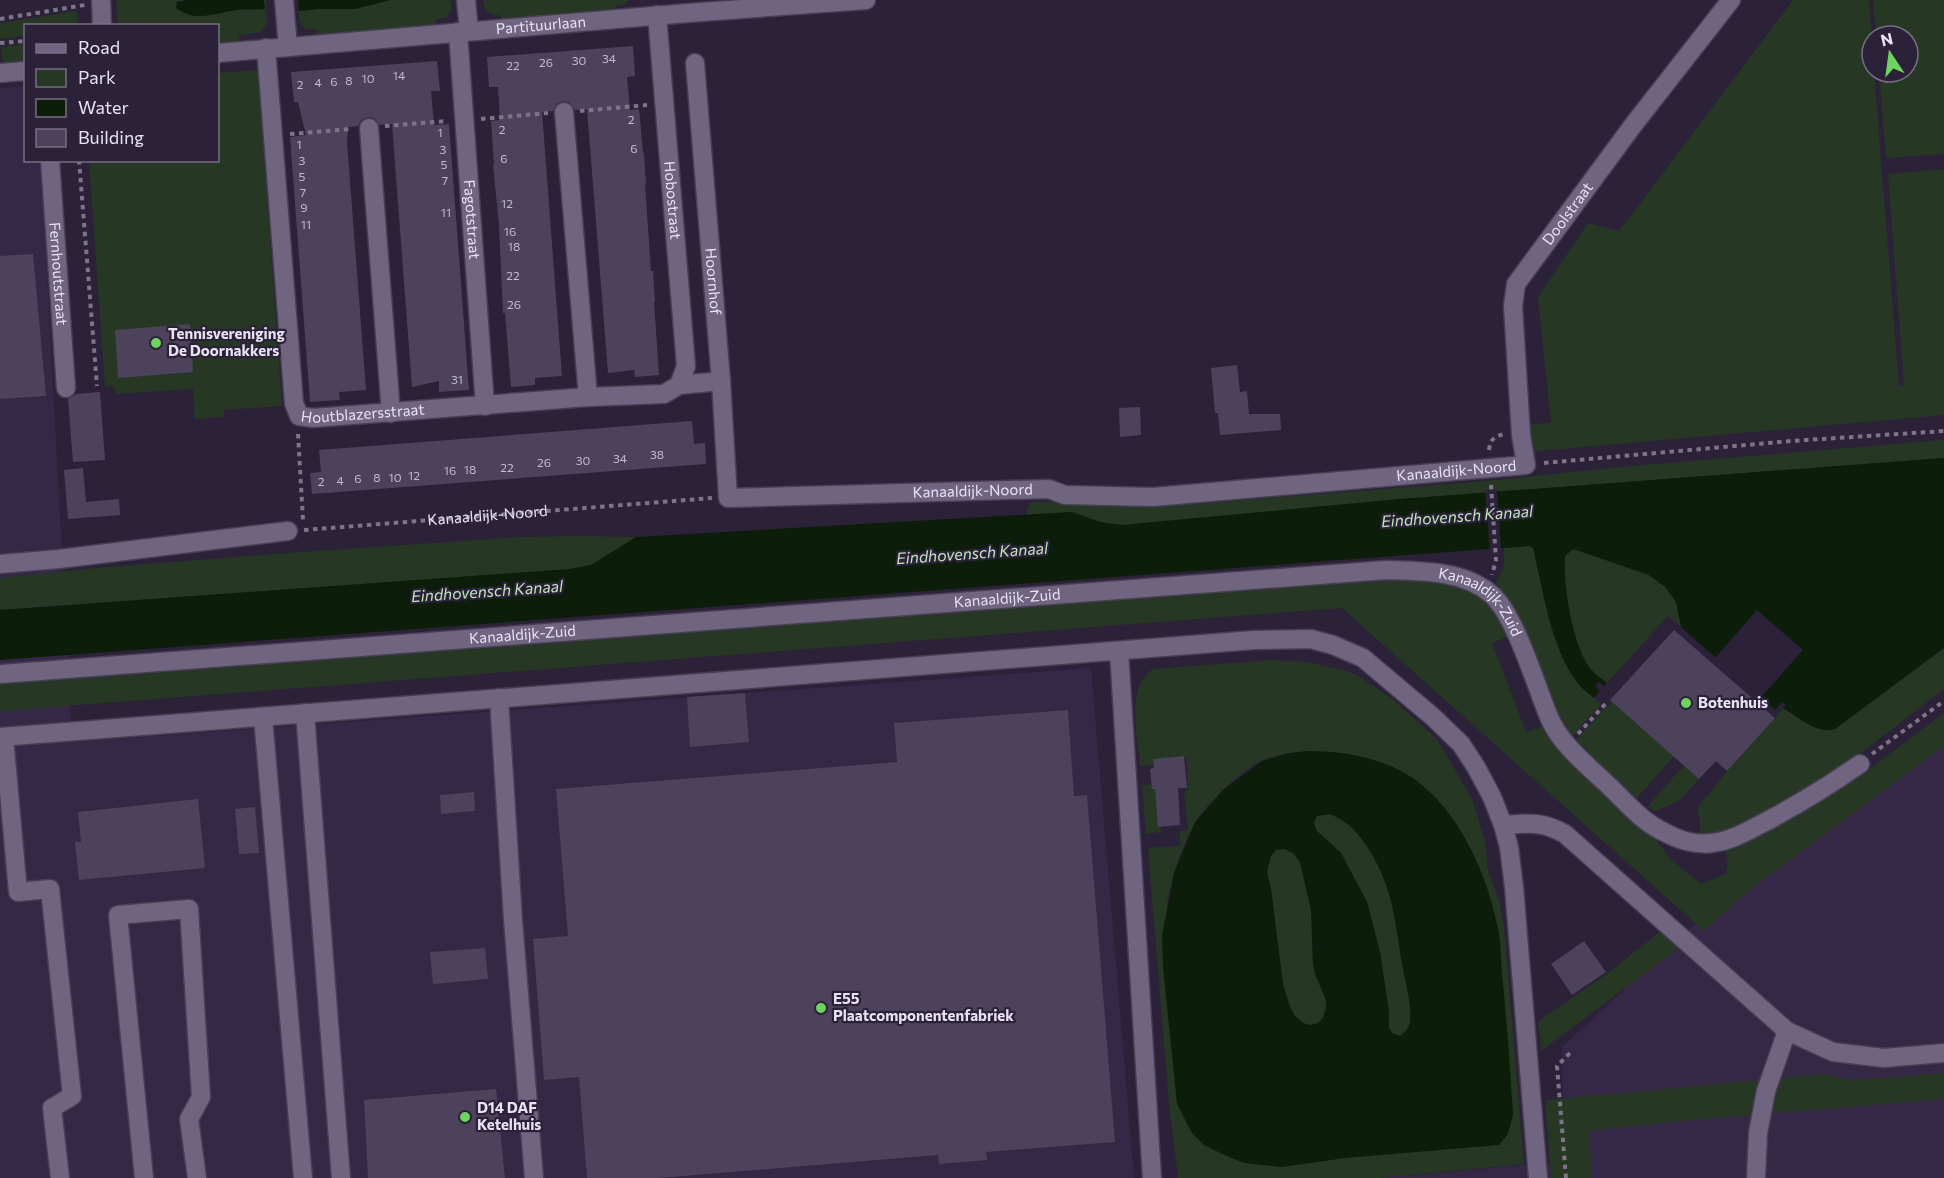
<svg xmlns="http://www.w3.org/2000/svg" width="1944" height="1178" font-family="Commissioner,sans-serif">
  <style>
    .built { fill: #352847 }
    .green { fill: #263824; fill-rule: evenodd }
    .water { fill: #0c1d09; fill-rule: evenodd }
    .pier { fill: #2b2139 }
    .building { fill: #4c425c }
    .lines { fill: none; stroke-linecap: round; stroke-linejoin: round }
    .minor-casing { stroke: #473e53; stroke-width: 21 }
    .path { stroke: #7d7489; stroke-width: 4; stroke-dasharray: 4.5 4.5; stroke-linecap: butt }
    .minor { stroke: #706581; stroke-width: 18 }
    .poi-dot { fill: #6fd360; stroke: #2b2139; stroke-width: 2 }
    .labels { text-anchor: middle; stroke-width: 4.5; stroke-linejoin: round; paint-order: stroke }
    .number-label { font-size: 12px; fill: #c2bacd }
    .street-label { font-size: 15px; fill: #e9e2f3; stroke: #2b2139 }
    .poi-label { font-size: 15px; font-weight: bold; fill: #e9e2f3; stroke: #2b2139; text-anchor: start }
    .water-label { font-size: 16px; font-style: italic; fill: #bfe5b8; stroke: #2b2139 }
  </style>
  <rect width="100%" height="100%" fill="#2b2139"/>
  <path class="built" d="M25,86L26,160L41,161L72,742L1091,668L1134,1178H0V88Z
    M1944,736V1178H1384L1564,1161L1562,1047L1720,901Z"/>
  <path class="green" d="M116,0H187L177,2L176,8C195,23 214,13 236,10C245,9 255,10 264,9V0H266L267,23L262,32L239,35L240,41L218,43V26L118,25Z
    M297,0L300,11L319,9H355L390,0H451V11L447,17L436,20V26L317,35L316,29H306L300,24Z
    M483,0H628L625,4L616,6V13L501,21L500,15C489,16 484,11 483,0Z
    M1793,0H1869L1872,43V72H1874L1899,386L1904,385L1888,174L1944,169V415L1528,452L1527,424L1551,423L1538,297L1588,223L1619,231Z
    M1873,0H1944V154L1886,158L1879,72H1908V36H1876Z
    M75,11L77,12L78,21L75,25L26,26L25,36L0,39V23Z
    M25,44V61L5,64L4,60H2L1,47Z
    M258,70L282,406L224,410V417L195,419L193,389L115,394L114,386L105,387L89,161L218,160V73Z
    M1944,440V458L1400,499L1122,525L1100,522L1072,512L1026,515L1030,502L1064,501L1083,504L1154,507L1486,481L1642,465Z
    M581,536L636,537L591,565L570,569L0,610V578L106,567L302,552L520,537Z
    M1529,546L1533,548L1550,621L1577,683L1601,704L1573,736L1569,737L1561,726L1508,600L1498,586L1496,581L1504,567V548Z
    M1573,549C1605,559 1663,569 1677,604C1680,611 1680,619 1681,627L1668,616L1607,683C1601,678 1593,673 1589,667C1572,642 1563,586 1565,556Z
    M1393,577C1426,579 1465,578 1490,604C1498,612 1503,626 1509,636L1492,643L1526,732L1544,726L1637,824L1656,839L1670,859L1701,884L1725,874C1730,864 1727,856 1723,846L1830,792L1867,771L1944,713V746L1747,892L1704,931L1342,608L0,711V682Z
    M1944,648V689L1852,760L1788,803L1727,833L1701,835L1698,807L1727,771L1783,708C1797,716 1818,735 1835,729Z
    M1271,660L1306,662L1347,671L1359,676L1391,698L1437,739L1472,799L1485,841L1488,870L1500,904L1504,927L1524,1164L1380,1178H1178L1169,1104L1148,848L1181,845L1179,831L1188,830L1184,791L1188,790L1187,758L1154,760V765L1140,766C1138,737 1125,687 1153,669ZM1308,751L1350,754L1498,926L1513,1115L1345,1158L1282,1167L1245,1163L1229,1157L1204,1145L1167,902C1173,876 1181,847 1195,823C1206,804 1242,769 1263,760C1277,754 1293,753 1308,751Z
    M1612,701L1674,756L1635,800L1574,742Z
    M1684,765L1699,779L1679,801L1655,811L1647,807Z
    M1157,784L1161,832L1146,834L1142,785Z
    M1329,814C1355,821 1376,857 1385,882C1395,908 1397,936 1402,963C1405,982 1412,1002 1410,1022C1409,1028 1405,1033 1400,1036L1391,1033L1389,1028V1012L1380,952L1367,902L1341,853L1316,830L1314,822L1317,816Z
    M1284,849L1293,853L1300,862L1311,910L1313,964L1315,974L1326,1000V1008L1323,1018L1318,1023L1310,1026L1303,1023L1295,1016L1290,1007L1283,984L1271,889L1267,872L1270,856L1276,850Z
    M1662,930L1680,947L1541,1051L1538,1021L1608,973Z
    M1944,1073V1099L1691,1120L1589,1131L1592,1178H1551L1545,1100L1825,1074L1850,1080Z"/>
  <path class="water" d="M187,0H264L265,9C255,10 245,9 236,10C214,13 196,23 176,8L177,2Z
    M298,0H431H390L355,9H319L299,11Z
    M1944,458V648L1835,729C1818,735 1797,716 1783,708L1786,705L1782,702L1775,710L1681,627L1676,602L1665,587L1649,575L1573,549L1565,556C1563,586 1572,642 1589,667C1593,673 1601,678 1607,683L1604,686L1599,682L1595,686L1600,691L1594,698C1588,693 1581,688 1577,682C1551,649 1543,589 1533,548L1529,546L0,660V610L570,569L591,565L636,537L1072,512L1100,522L1122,525L1400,499Z
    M1308,751C1341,751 1372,756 1401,771C1453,798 1486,869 1497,924C1501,940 1501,958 1502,974C1507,1021 1510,1068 1513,1115L1508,1134L1499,1145L1345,1158L1282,1167L1245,1163L1229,1157L1204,1145L1192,1133L1177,1104L1163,967L1162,935L1174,873L1195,822L1224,789L1262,761L1289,753ZM1329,814C1355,821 1376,857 1385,882C1395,908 1397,936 1402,963C1405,982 1412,1002 1410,1022C1409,1028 1405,1033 1400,1036L1392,1033L1389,1028V1012L1380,952L1367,902L1341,853L1316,830L1314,822L1317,816ZM1284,849L1293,853L1300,862L1311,910L1313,964L1315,974L1326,1000V1008L1323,1018L1318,1023L1310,1025L1303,1023L1295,1016L1290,1007L1283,984L1271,889L1267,872L1271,856L1276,850Z"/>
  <path class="pier" d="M1497,489L1501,551L1490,552L1485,490Z
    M1757,610L1803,650L1760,698L1715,658Z"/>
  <path class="building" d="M633,46L635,76L627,77L630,110L639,109L643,153H644L646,184H645L651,271H653L655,302H654L659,375L635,377L634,370L608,373L587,109L575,110L569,102L564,101L557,103L553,111L542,112L562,376L535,378V385L511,387L505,313H503L499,225L493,165H494L491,121L500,120L498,87H489L487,57Z
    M437,61L440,91H431L434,125L449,124L469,390L439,392V381L412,387L392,124L379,125L374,118L369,117L362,119L358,126L348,127L347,142L366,390L339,392L340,400L310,402L290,137L306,135L298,102H294L291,72Z
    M33,254L46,396L0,399V256Z
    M190,324L193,372L118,378L115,330Z
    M1237,365L1240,392L1247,391L1249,414H1280L1281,430L1220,435L1218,413H1215L1211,368Z
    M100,392L105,460L73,462L68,399L76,394Z
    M1140,407L1141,435L1120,437L1119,408Z
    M692,421L694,444L705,443L706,464L312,494L310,473L321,472L319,450Z
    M83,468L86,502L119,499L120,515L68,519L64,470Z
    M1674,630L1775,718L1727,771L1716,761L1699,779L1610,700Z
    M745,693L749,742L690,747L687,697Z
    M1068,710L1074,796L1087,795L1115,1142L986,1152L987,1160L939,1164L938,1155L659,1178H587L579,1077L544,1080L533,939L568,936L556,789L897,762L894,723Z
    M1184,756L1187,788H1178L1180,825L1158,827L1155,789H1152L1150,769L1154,768L1153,759Z
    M474,792L475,811L441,814L440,795Z
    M198,799L205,868L79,880L75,842H81L78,812Z
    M255,807L259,853L239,854L235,809Z
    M1584,941L1606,972L1572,995L1551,964Z
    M485,948L488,979L433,984L430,952Z
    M496,1089L505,1178H368L364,1100Z"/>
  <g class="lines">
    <defs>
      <g id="minor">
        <path d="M101,0L102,26"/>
        <path d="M284,0L288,47"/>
        <path d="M466,0L469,31"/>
        <path id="s2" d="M657,15L686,366L679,385"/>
        <path id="s3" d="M458,32L485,406"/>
        <path id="s4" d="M266,48L294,403L299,416L313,418L588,397L664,394L679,385L721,381"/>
        <path id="s5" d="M218,53L688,13L866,0"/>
        <path id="s6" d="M695,63L721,381L728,498L1049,489L1065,495L1153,497L1526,465L1521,435L1513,306L1516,284L1634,124L1731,0"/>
        <path d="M0,73L26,71"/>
        <path d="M564,112L588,397"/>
        <path d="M369,128L391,413"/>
        <path id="s7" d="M50,160L66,388"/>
        <path d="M0,564L59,559L288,531"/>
        <path d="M1119,651L1152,1178"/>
        <path id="s8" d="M0,674L1386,570C1420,571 1463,570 1491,594C1515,614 1536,686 1549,717C1560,744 1587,765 1608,785C1625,801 1642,822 1664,832C1678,840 1696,845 1712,843C1732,841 1749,830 1767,821C1799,804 1830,785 1860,764"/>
        <path d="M499,698L513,920L534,1178"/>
        <path d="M305,713L341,1178"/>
        <path d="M263,717L303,1178"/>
        <path d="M0,737L1254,640L1311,639L1333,645L1363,658L1433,717L1461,744L1476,767L1492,797L1503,825L1509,847L1514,887L1538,1178"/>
        <path d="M4,737L18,892L50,889L72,1096L52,1108L60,1178"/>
        <path d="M1503,825C1529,823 1542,821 1565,834L1787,1031L1833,1052L1884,1058L1944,1053"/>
        <path d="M144,1178L118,915L189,909L201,1097L189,1119L197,1178"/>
        <path d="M1756,1178L1758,1133L1766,1091L1787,1031"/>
      </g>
    </defs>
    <use href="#minor" class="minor-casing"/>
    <g class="path">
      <path d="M0,19L85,5"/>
      <path d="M0,43L26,41"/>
      <path d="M580,111L647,105"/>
      <path d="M481,119L548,113"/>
      <path d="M385,126L447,121"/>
      <path d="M290,134L351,129"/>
      <path d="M79,160L97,386"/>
      <path d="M298,434L303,520"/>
      <path d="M1489,450C1490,439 1495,436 1505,434"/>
      <path d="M1544,463L1791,441L1944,431"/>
      <path d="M1491,485L1496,560L1492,575"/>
      <path id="s1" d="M304,530L712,498"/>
      <path d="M1578,734L1607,702"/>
      <path d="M1872,754L1944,701"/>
      <path d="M1566,1178L1557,1066L1573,1050"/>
    </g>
    <use href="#minor" class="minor"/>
  </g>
  <g class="poi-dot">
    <circle cx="156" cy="343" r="6"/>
    <circle cx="1686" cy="703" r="6"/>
    <circle cx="821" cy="1008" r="6"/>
    <circle cx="465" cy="1117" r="6"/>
  </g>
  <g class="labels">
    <g class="number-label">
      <text x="609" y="63">34</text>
      <text x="579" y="65">30</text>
      <text x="546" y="67">26</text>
      <text x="513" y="70">22</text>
      <text x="399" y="80">14</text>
      <text x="368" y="83">10</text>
      <text x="349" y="85">8</text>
      <text x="334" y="86">6</text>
      <text x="318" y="87">4</text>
      <text x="300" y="89">2</text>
      <text x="631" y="124">2</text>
      <text x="502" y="134">2</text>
      <text x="440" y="137">1</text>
      <text x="299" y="149">1</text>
      <text x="634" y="153">6</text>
      <text x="443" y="154">3</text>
      <text x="504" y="163">6</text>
      <text x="302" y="165">3</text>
      <text x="444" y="169">5</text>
      <text x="302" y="181">5</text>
      <text x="445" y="185">7</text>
      <text x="303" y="197">7</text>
      <text x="507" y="208">12</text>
      <text x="304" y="212">9</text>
      <text x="446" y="217">11</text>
      <text x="306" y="229">11</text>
      <text x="510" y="236">16</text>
      <text x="514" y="251">18</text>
      <text x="513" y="280">22</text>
      <text x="514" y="309">26</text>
      <text x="457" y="384">31</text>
      <text x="657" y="459">38</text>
      <text x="620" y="463">34</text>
      <text x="583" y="465">30</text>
      <text x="544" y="467">26</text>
      <text x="507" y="472">22</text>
      <text x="470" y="474">18</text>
      <text x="450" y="475">16</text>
      <text x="414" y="480">12</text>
      <text x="377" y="482">8</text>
      <text x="395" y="482">10</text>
      <text x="358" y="483">6</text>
      <text x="340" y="485">4</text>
      <text x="321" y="486">2</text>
    </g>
    <g class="street-label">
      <text dy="5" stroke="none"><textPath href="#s5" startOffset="324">Partituurlaan</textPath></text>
      <text dy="5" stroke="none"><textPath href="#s2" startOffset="186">Hobostraat</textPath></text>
      <text dy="5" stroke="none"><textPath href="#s6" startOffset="1506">Doolstraat</textPath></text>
      <text dy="5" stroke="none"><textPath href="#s3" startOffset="188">Fagotstraat</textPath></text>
      <text dy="5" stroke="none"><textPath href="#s7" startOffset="114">Fernhoutstraat</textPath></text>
      <text dy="5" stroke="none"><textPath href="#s6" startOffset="219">Hoornhof</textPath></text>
      <text dy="5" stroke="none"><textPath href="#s4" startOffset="434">Houtblazersstraat</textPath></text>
      <text dy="5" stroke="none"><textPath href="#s6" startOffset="1167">Kanaaldijk-Noord</textPath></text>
      <text dy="5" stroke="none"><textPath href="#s6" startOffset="681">Kanaaldijk-Noord</textPath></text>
      <text dy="5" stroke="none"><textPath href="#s1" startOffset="184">Kanaaldijk-Noord</textPath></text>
      <text dy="5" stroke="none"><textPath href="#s8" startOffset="1010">Kanaaldijk-Zuid</textPath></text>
      <text dy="5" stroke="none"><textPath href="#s8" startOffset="1496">Kanaaldijk-Zuid</textPath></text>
      <text dy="5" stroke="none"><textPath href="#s8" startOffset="524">Kanaaldijk-Zuid</textPath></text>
    </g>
    <g class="poi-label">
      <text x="168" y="339">Tennisvereniging<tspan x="168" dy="17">De Doornakkers</tspan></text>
      <text x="1698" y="708">Botenhuis</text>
      <text x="833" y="1004">E55<tspan x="833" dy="17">Plaatcomponentenfabriek</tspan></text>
      <text x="477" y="1113">D14 DAF<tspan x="477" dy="17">Ketelhuis</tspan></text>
    </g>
    <g class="water-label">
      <text transform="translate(1457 516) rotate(-4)" y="6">Eindhovensch Kanaal</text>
      <text transform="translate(972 553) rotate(-4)" y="6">Eindhovensch Kanaal</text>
      <text transform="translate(487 591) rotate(-4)" y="6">Eindhovensch Kanaal</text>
    </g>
  </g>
  <rect x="24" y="24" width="195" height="138" fill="#2b2139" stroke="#776e83" stroke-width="1.5"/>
  <rect x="36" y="44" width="30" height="9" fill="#706581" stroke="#776e83" stroke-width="1.5"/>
  <text x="78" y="54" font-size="18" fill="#e9e2f3">Road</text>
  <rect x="36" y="69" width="30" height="18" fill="#263824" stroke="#776e83" stroke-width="1.5"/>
  <text x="78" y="84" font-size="18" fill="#e9e2f3">Park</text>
  <rect x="36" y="99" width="30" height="18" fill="#0c1d09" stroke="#776e83" stroke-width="1.5"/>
  <text x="78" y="114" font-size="18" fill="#e9e2f3">Water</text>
  <rect x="36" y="129" width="30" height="18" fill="#4c425c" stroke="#776e83" stroke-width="1.5"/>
  <text x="78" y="144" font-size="18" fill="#e9e2f3">Building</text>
  <g transform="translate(1890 54) rotate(347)"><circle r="28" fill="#2b2139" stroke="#776e83" stroke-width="1.5"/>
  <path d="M0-4.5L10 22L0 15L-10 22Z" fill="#6fd360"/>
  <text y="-9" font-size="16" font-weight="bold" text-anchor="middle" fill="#e9e2f3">N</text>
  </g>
</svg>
